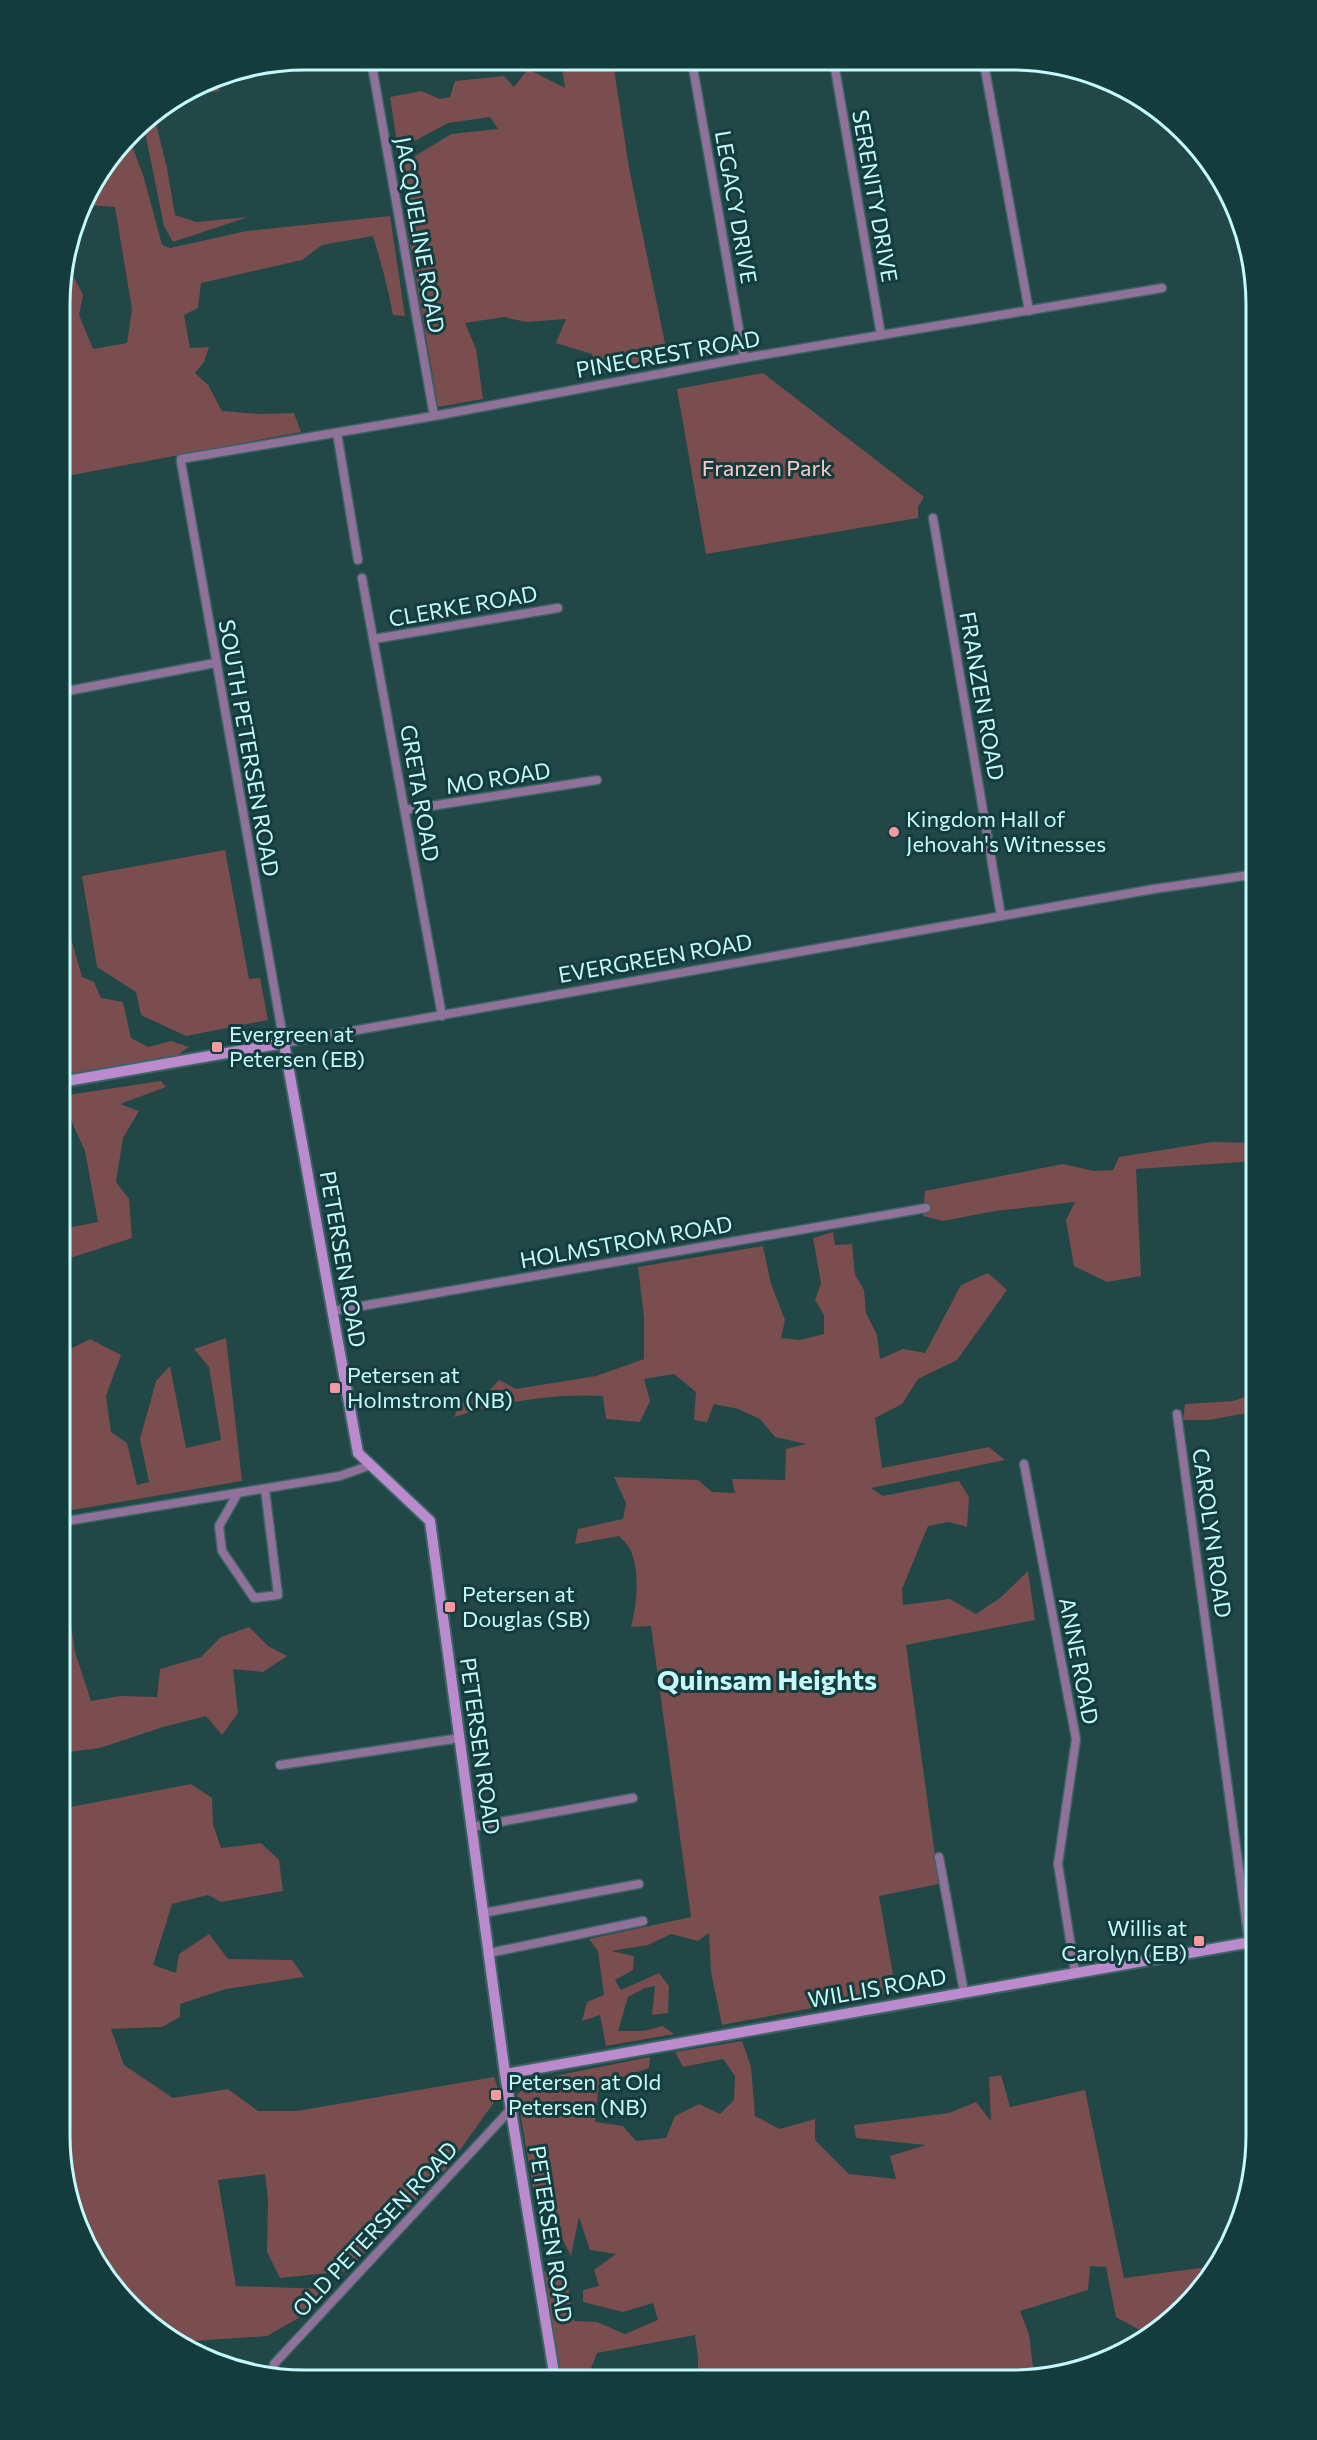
<svg xmlns="http://www.w3.org/2000/svg" width="1317" height="2440" font-family="Commissioner,sans-serif">
  <style>
    .green { fill: #7a4d4f }
    .lines { fill: none; stroke-linecap: round; stroke-linejoin: round }
    .street-casing { stroke: #3b6464; stroke-width: 11 }
    .secondary-casing { stroke: #3b6464; stroke-width: 14 }
    .street { stroke: #8f719a; stroke-width: 8 }
    .secondary { stroke: #bb8bcd; stroke-width: 10 }
    .poi-dot { fill: #f59b9f; stroke: #153c3d; stroke-width: 2 }
    .labels { text-anchor: middle; stroke-width: 6; stroke-linejoin: round; paint-order: stroke }
    .street-label { font-size: 22px; fill: #c4fafb; stroke: #153c3d }
    .park-label { font-size: 22px; fill: #f8cbcb; stroke: #153c3d }
    .poi-label { font-size: 22px; fill: #c4fafb; stroke: #153c3d; text-anchor: start }
    .district-label { font-size: 28px; font-weight: bold; fill: #c4fafb; stroke: #153c3d }
    .rim { fill: none; stroke: #c4fafb; stroke-width: 3 }
  </style>
  <rect width="100%" height="100%" fill="#214747"/>
  <path class="green" d="M561,62H613L629,168L669,363L599,374L592,354L556,343L566,319L526,322L504,317L465,323L476,349L483,399L438,407L406,220L404,163L451,134L498,129L490,117L448,123L398,150L390,97L421,91L440,99L450,97L455,81L504,76L514,87L528,69L565,88Z
    M219,77V91L184,96L212,79Z
    M161,110L155,119L167,168L175,215L196,222L248,217L173,242L164,226L144,127L133,148L144,178L162,245L170,248L247,231L390,216L405,316L393,315C388,288 381,262 373,236L322,245L302,260L201,283L198,308L184,315L190,348L209,347L204,362L195,373L208,385L222,411L260,414L294,413L301,432L62,477V274L74,277L83,295L79,315L93,349L127,343L132,309L115,207L88,205L84,202L143,121Z
    M763,373L924,497L918,507V518L706,554L677,389Z
    M225,850L249,979L260,978L268,1020L186,1036L141,1015L136,992L97,967L82,876Z
    M61,859L70,935L82,977L94,982L101,998L123,1002L131,1038L148,1047L171,1041L189,1047L175,1057L61,1076Z
    M161,1081L166,1087L120,1104L139,1111L123,1138L116,1182L129,1199L132,1238L61,1261V1229L98,1222L85,1151L70,1118L61,1119V1096Z
    M1212,1142L1257,1143V1161L1136,1169L1141,1276L1107,1282L1074,1266L1066,1220L1075,1202L995,1211L943,1221L923,1216L925,1191L1063,1164L1094,1171L1113,1170L1119,1157Z
    M833,1232L835,1245L852,1244L855,1275L864,1290L866,1313L877,1335L880,1359L903,1349L925,1353L961,1285L988,1273L1007,1290L957,1360L918,1379L902,1404L875,1418L882,1468L989,1447L1005,1460L871,1488L883,1496L959,1481L969,1497L967,1527L949,1522L928,1526L902,1589L903,1605L950,1599L976,1614L1000,1598L1028,1571L1035,1620L906,1645L939,1884L879,1896L896,1992L722,2025L711,1972L709,1933L698,1941L671,1934L648,1945L611,1951L634,1956L633,1970L615,1980L621,1990L659,1973L669,1986L668,2013L652,2015L655,1986L645,1988L628,1997L618,2031H643L662,2026L674,2034L606,2046L600,2015L582,2021L587,2002L604,1995L598,1951L589,1939L691,1917L651,1626L631,1627C637,1604 640,1574 631,1551C629,1545 623,1540 619,1536L575,1544L578,1529L623,1519L626,1503L614,1477L698,1480L712,1492L735,1493L732,1479L785,1480L786,1449L806,1444L775,1437L760,1419L738,1409L714,1404L707,1422L694,1420L696,1392L674,1374L644,1379L650,1401L640,1422L606,1419L603,1396C551,1393 503,1402 454,1417L461,1402L487,1393L499,1380L516,1389L596,1376L644,1359V1317L638,1267L763,1246L771,1284L785,1320L781,1338L800,1340L824,1334V1315L815,1300L821,1283L813,1238Z
    M226,1338L242,1481L61,1512V1389L64,1390L70,1349L90,1339L121,1355L106,1396L111,1432L127,1443L137,1485L149,1482L140,1439L156,1381L170,1366L186,1448L221,1440L209,1367L194,1349Z
    M1257,1393V1411L1209,1420H1183L1185,1404L1233,1401Z
    M61,1558L75,1652L91,1701L120,1696L157,1697L160,1669L201,1657L221,1637L249,1627L268,1646L287,1656L263,1672L233,1669L238,1713L222,1735L206,1716L163,1727L100,1748L60,1753Z
    M191,1784L212,1798L213,1824L221,1848L261,1843L279,1860L283,1891L221,1902L208,1895L172,1904L153,1965L176,1973L179,1954L209,1934L228,1959L292,1960L304,1977L226,1989L180,2004V2017L162,2027L111,2029L124,2065L173,2098L228,2089L258,2111H297L494,2077L500,2094L447,2168L347,2271L280,2278L267,2252L268,2200L265,2174L218,2180L236,2286L327,2289L302,2316L267,2336L179,2342L156,2329L111,2284L73,2214L60,2134V1809Z
    M742,2041L751,2067L755,2116L780,2129L815,2119V2140L849,2174L896,2179L890,2156L926,2145L856,2138L854,2125L949,2113L976,2102L991,2121L989,2077L1001,2075L1010,2107L1085,2090L1124,2278L1216,2266C1200,2296 1171,2324 1141,2340L1140,2330L1116,2317L1106,2267L1090,2266L1088,2290L1020,2311L1029,2334L1034,2376L1011,2380L698,2379V2358L695,2335L597,2353L589,2373L590,2379H559L542,2271L566,2276L574,2321L597,2322L625,2334L658,2320L653,2303L623,2312L583,2302V2290L599,2286L594,2270L616,2254L590,2250L579,2217L571,2256L554,2222L549,2203L535,2201L517,2094L534,2080L650,2057L649,2068L623,2077L598,2091L595,2122L623,2126L636,2141L666,2138L675,2116L699,2104L720,2114L734,2100L735,2076L723,2059L683,2067L675,2052Z"/>
  <g class="lines">
    <defs>
      <path id="street" d="M371,60L434,416
        M692,62L744,358
        M834,63L881,335
        M984,64L1029,311
        M1162,288L744,358L434,416L181,459V462L284,1043L1154,889L1257,874
        M337,433L358,560
        M933,518L1001,916
        M362,578L442,1016
        M374,639L558,608
        M62,692L215,663
        M405,810L597,780
        M333,1311L926,1208
        M1177,1414L1249,1942
        M1024,1464L1076,1739L1058,1864L1075,1972
        M238,1493L219,1526L222,1551L254,1598L278,1595L265,1489
        M61,1522L340,1476L371,1465
        M280,1765L460,1738
        M472,1827L633,1798
        M939,1857L964,1992
        M483,1913L639,1884
        M489,1953L643,1921
        M277,2378L274,2364L511,2109"/>
      <path id="secondary" d="M61,1082L284,1043L358,1453L430,1521L505,2074L555,2379
        M505,2074L1257,1941"/>
    </defs>
    <use href="#street" class="street-casing"/>
    <use href="#secondary" class="secondary-casing"/>
    <use href="#street" class="street"/>
    <use href="#secondary" class="secondary"/>
  </g>
  <g class="poi-dot">
    <circle cx="894" cy="832" r="6"/>
    <rect x="211" y="1041" width="12" height="12" rx="3"/>
    <rect x="329" y="1382" width="12" height="12" rx="3"/>
    <rect x="444" y="1601" width="12" height="12" rx="3"/>
    <rect x="1193" y="1935" width="12" height="12" rx="3"/>
    <rect x="490" y="2089" width="12" height="12" rx="3"/>
  </g>
  <g class="labels">
    <g class="street-label">
      <text transform="translate(875 196) rotate(80)" y="8">SERENITY DRIVE</text>
      <text transform="translate(736 207) rotate(80)" y="8">LEGACY DRIVE</text>
      <text transform="translate(420 235) rotate(80)" y="8">JACQUELINE ROAD</text>
      <text transform="translate(668 354) rotate(-10)" y="8">PINECREST ROAD</text>
      <text transform="translate(463 606) rotate(-10)" y="8">CLERKE ROAD</text>
      <text transform="translate(982 696) rotate(80)" y="8">FRANZEN ROAD</text>
      <text transform="translate(249 748) rotate(80)" y="8">SOUTH PETERSEN ROAD</text>
      <text transform="translate(498 778) rotate(-9)" y="8">MO ROAD</text>
      <text transform="translate(420 793) rotate(80)" y="8">GRETA ROAD</text>
      <text transform="translate(655 958) rotate(-10)" y="8">EVERGREEN ROAD</text>
      <text transform="translate(626 1242) rotate(-10)" y="8">HOLMSTROM ROAD</text>
      <text transform="translate(343 1259) rotate(80)" y="8">PETERSEN ROAD</text>
      <text transform="translate(1212 1533) rotate(82)" y="8">CAROLYN ROAD</text>
      <text transform="translate(1079 1661) rotate(79)" y="8">ANNE ROAD</text>
      <text transform="translate(480 1746) rotate(82)" y="8">PETERSEN ROAD</text>
      <text transform="translate(877 1988) rotate(-10)" y="8">WILLIS ROAD</text>
      <text transform="translate(375 2229) rotate(-47)" y="8">OLD PETERSEN ROAD</text>
      <text transform="translate(551 2234) rotate(81)" y="8">PETERSEN ROAD</text>
    </g>
    <g class="park-label">
      <text x="767" y="476">Franzen Park</text>
    </g>
    <g class="poi-label">
      <text x="906" y="827">Kingdom Hall of<tspan x="906" dy="25">Jehovah's Witnesses</tspan></text>
      <text x="229" y="1042">Evergreen at<tspan x="229" dy="25">Petersen (EB)</tspan></text>
      <text x="347" y="1383">Petersen at<tspan x="347" dy="25">Holmstrom (NB)</tspan></text>
      <text x="462" y="1602">Petersen at<tspan x="462" dy="25">Douglas (SB)</tspan></text>
      <text x="1187" y="1936" text-anchor="end">Willis at<tspan x="1187" dy="25">Carolyn (EB)</tspan></text>
      <text x="508" y="2090">Petersen at Old<tspan x="508" dy="25">Petersen (NB)</tspan></text>
    </g>
    <g class="district-label">
      <text x="767" y="1690">Quinsam Heights</text>
    </g>
  </g>
  <path d="M0 0H1317V2440H0ZM305 70H1011A235 235 0 0 1 1246 305V2135A235 235 0 0 1 1011 2370H305A235 235 0 0 1 70 2135V305A235 235 0 0 1 305 70Z" fill="#153c3d" fill-rule="evenodd"/>
  <path class="rim" d="M305 70H1011A235 235 0 0 1 1246 305V2135A235 235 0 0 1 1011 2370H305A235 235 0 0 1 70 2135V305A235 235 0 0 1 305 70Z"/>
</svg>
